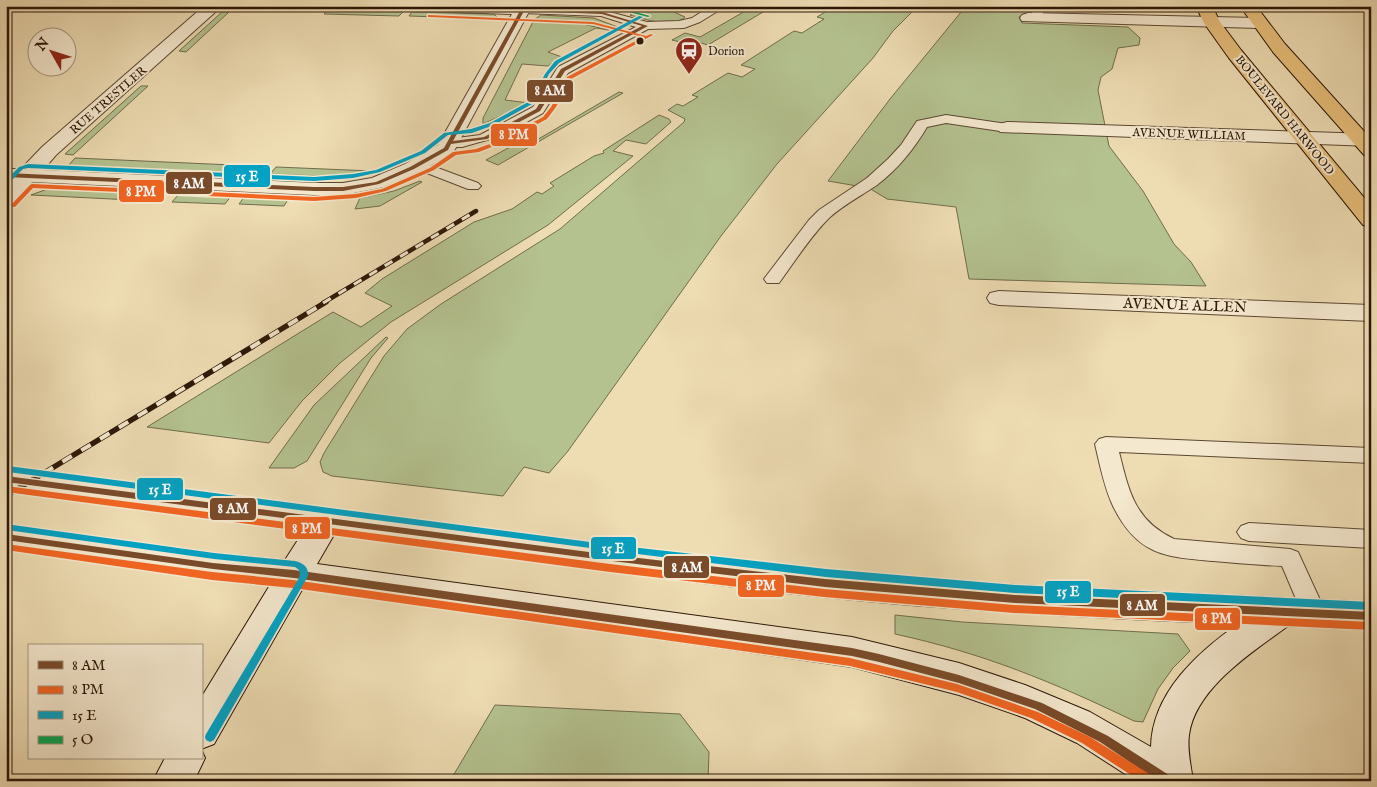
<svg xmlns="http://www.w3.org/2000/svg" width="1377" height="787" font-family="'IM FELL English',serif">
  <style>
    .green { fill: #b4c290; stroke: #706c4c }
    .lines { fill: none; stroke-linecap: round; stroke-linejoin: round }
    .lane-casing { stroke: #5c4833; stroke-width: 2 }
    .street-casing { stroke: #5c4833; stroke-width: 2 }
    .secondary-casing { stroke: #2c1708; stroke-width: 2 }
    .highway-casing { stroke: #2c1708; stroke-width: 2 }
    .lane { fill: #f4e8ce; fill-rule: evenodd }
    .street { fill: #f4e8ce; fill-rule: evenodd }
    .secondary { fill: #f4e8ce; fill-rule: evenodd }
    .highway { fill: #e7be7a; fill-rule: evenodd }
    .rail-far1-casing { stroke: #2c1708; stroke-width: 4.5 }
    .rail-casing { stroke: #2c1708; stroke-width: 5.5 }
    .rail-far1 { stroke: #f4e8ce; stroke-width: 3; stroke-dasharray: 9; stroke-linecap: butt }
    .rail { stroke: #f4e8ce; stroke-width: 4; stroke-dasharray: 11; stroke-linecap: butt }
    .bus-1-casing { stroke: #f4e8ce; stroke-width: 3 }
    .bus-2-casing { stroke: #f4e8ce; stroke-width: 3 }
    .bus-3-casing { stroke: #f4e8ce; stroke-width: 3 }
    .bus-4-casing { stroke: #f4e8ce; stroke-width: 3 }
    .bus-1 { fill: #7a4b2a; fill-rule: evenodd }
    .bus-2 { fill: #f26522; fill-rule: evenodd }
    .bus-3 { fill: #02a2c4; fill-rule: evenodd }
    .bus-4 { fill: #00a651; fill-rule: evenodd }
    .bus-dot { fill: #2c1708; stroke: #f4e8ce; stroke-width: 2 }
    .labels { text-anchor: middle; stroke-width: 4; stroke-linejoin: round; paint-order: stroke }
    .far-poi-label { font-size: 12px; fill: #2c1708; stroke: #f4e8ce; text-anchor: start }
    .far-street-label { font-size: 12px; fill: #2c1708; stroke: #f4e8ce }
    .street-label { font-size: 15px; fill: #2c1708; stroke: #f4e8ce }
    .line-badge { stroke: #f4e8ce; stroke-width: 2 }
    .badge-label { font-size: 14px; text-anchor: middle; font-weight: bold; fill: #fff }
  </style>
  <rect width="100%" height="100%" fill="#eedcb3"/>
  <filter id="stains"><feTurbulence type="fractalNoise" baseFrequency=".004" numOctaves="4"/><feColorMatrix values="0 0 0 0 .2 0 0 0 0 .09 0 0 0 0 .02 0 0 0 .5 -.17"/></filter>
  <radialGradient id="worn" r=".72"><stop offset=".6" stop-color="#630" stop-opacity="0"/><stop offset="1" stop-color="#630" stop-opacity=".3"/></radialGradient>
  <path class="green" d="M639,6H684L674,12L685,17C673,29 644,19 630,15L636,12Z
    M754,6H773L708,45L694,41L688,44L672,40L685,33L700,37Z
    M835,6H918L893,31L873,58L777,164L721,236L568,451L549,473L524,467L503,496L332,476L323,472L320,462L324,453L384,356L407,329L441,304L560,229L684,122L685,119L668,110L677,104L683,106L698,97L692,95L728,73L742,77L755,69L741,65L794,31L802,33L824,19L817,17Z
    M966,6H1029L1028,12L1019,17L1022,23L1128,27L1140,38L1139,45L1118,48L1112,69L1101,77L1098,90L1109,146L1143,191L1174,244L1191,262L1206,286L969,279L956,207L887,199L869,188L828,181L890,99Z
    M328,10L403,12L399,16L324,14Z
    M222,12H229L186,52L179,51Z
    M412,12L494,14L497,17L496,19L409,16Z
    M541,15L594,18L620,28L589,21L535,19Z
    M533,22L582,24L615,31L596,28L548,52L562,57L548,66L522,64L505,100L529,103L483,124V118Z
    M141,86H148L73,155L65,154Z
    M619,92L623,93L498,165L486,160L525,139L535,141Z
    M659,115L669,119L671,122L646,144L626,140L613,151L633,156L548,225L391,322L340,363L302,401L269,443L147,427L333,312L361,327L392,306L365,293L382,279L474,222L512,209L537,192L542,194L554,186L550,183L594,156L604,153L603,151Z
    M75,158L255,166L249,173L68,166Z
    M276,167L373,171L344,177L270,174Z
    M420,181L422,182L380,206L355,209L360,198L394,191Z
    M50,188L159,192L152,201L31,195Z
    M179,194L231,196L225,204L172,202Z
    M245,196L289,198L284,206L239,204Z
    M386,337L388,338L371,358L307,461L294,468H269L314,405Z
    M895,615L962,622L1178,634L1190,651L1173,668L1158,689L1143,722L1134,721C1053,682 983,653 895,634Z
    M495,705L680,714L709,752L708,781H450Z"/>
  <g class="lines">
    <defs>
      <path id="lane" d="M711,6H726L700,22L684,28L648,29L568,73L543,113L501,136L462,147H450L443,143L450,139L480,135L533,107L558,67L636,27L601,16L523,13L517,10L519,8L602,10L647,22L679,21L692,18Z
        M1033,6H1045L1041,20L1037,21L1031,18Z
        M946,115L1007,124L1014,128L1007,132L946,123L927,127C914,149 898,169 877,185C861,196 843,205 829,218C810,237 795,261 779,283H767L764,279L767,275L809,220L819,210L867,178L888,159L901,145L917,121Z
        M419,161L478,183L481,186L478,189H468L414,168L412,165L414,162Z
        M1106,437L1371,448V463L1119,452C1129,491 1134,520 1174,539L1290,549L1298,552L1326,613L1323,620L1314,623L1305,620L1282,566C1259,565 1236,563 1213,561C1165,557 1137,555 1113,506C1104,487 1100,465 1095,444L1099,439Z
        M1249,523L1371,530V548L1249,541L1241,538L1237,532L1241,526Z"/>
      <path id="street" d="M204,6H222L56,155L43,170L314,183H343L372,178L405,164L438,145L512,14L430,11L422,6H532L453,153L419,172L384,187L343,195H314L32,182L14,204L6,205V186L10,181H6V169H21L42,147Z
        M1028,13L1258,18L1266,23L1258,28L1022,21L1020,18L1022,15Z
        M1007,122L1371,134V146L1000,132L997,128L1000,124Z
        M999,291L1371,305V321L999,305L990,303L987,298L990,293Z"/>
      <path id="secondary" d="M6,468L612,546L825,570L1015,585L1371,602V630L1288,626C1254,651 1195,688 1189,735C1187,750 1191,766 1193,781H1136L1077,743L1025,718L959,695L852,667L303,588L214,744L201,749L205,758L194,781H153L165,758H201V698L270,585L213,579L6,549V525L213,553L285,560L305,529L127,507L6,490ZM335,533C498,555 660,580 824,597C962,611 1100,618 1238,624C1198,652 1152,693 1151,747L1090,712L1025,685L959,663L852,637L317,564Z"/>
      <path id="highway" d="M1196,6H1212L1220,22L1241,50L1371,206V227L1363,225L1229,58L1204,23Z
        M1240,6H1256L1285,44L1371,139V157L1364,155L1273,52Z"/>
    </defs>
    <use href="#lane" class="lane-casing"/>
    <use href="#street" class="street-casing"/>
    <use href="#secondary" class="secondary-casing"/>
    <use href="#highway" class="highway-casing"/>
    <use href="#lane" class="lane"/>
    <use href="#street" class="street"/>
    <use href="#secondary" class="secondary"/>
    <use href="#highway" class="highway"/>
    <defs>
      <path id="rail-far1" d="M323,303L476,211"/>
      <path id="rail" d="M6,496L326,302"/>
    </defs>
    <use href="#rail-far1" class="rail-far1-casing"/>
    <use href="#rail" class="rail-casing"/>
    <use href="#rail-far1" class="rail-far1"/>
    <use href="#rail" class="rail"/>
    <defs>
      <path id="bus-1" d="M521,9L602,12L648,26L565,71L540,111L487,139L451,144L448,150L414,169L379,184L343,191H314L6,177V173L314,187H343L376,182L410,167L444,148ZM524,11L602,14L642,26L561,69L536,109L484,137L453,141Z
        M6,476L612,555L825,579L1015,595L1371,612V620L1015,603L825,587L612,561L6,482Z
        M6,534L213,563L294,570L852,648L879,654L959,675L1042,703L1108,736L1172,777L1173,781H1158L1100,742L1035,709L959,683L879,662L852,656L294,578L213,569L6,540Z"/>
      <path id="bus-2" d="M428,15L593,22L646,36L651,34L653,35L571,79L556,107L547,119L502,143L479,152L456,155L434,170L386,191L356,198L314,201L33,188L15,207H11L10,206L30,185L32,184L314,197L356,194L382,189L430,168L453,152L476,149L498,141L543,117L551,107L567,77L643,37L593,24L430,17H428Z
        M6,486L610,564L824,589L1014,605L1371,622V630L1014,613L824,597L610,572L6,492Z
        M6,544L212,572L293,580L850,658L957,684L1038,712L1090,737L1154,777L1155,781H1140L1082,743L1031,718L957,692L850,666L293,588L212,580L6,550Z"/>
      <path id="bus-3" d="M639,16L643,17L559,63L549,74L534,103L494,125L472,133L448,135L425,153L380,172L353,178L314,181L28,168L23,169L6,186V180L19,167L28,164L314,177L353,174L376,170L421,151L444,133L471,129L490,123L530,101L545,74L555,61Z
        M8,466L613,545L826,569L1015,585L1371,602V610L1015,593L826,577L613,551L8,472L6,471V467Z
        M6,524L214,553L295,561C303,563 309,567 308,576L214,740L210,742L206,740L205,737L206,734L299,578L300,574L299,570L295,567L214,559L7,530Z"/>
      <path id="bus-4" d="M606,6H614L650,16L648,17Z"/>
    </defs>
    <use href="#bus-1" class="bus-1-casing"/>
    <use href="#bus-2" class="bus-2-casing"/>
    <use href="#bus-3" class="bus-3-casing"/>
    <use href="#bus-4" class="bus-4-casing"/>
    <use href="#bus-1" class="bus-1"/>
    <use href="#bus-2" class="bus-2"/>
    <use href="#bus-3" class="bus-3"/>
    <use href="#bus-4" class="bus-4"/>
  </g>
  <defs>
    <symbol id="station-pin" viewBox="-11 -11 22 30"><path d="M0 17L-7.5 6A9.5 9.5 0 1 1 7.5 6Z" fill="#8f2418" stroke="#f4e8ce"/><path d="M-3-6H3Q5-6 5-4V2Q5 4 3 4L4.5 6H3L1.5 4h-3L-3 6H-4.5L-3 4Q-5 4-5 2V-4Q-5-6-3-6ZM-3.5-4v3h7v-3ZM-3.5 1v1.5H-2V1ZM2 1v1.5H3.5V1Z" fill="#fff"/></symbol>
  </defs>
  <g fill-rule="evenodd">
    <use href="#station-pin" x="673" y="35" width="32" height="43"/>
  </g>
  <circle class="bus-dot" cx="640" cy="41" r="4.5"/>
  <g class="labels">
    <g class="far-poi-label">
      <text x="708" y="55">Dorion</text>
    </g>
    <g class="far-street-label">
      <text transform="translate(108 100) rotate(-41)" y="4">RUE TRESTLER</text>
      <text transform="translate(1285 115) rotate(51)" y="4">BOULEVARD HARWOOD</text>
      <text transform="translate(1189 134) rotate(2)" y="4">AVENUE WILLIAM</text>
    </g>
    <g class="street-label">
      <text transform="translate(1185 305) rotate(2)" y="5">AVENUE ALLEN</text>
    </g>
  </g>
  <g class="line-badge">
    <rect x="526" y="79" width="48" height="24" rx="5" fill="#7a4b2a"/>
    <rect x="490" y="123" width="48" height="24" rx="5" fill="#f26522"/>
    <rect x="223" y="164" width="48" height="24" rx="5" fill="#02a2c4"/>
    <rect x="165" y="171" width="48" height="24" rx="5" fill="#7a4b2a"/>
    <rect x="118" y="179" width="47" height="24" rx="5" fill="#f26522"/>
    <rect x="136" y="477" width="48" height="24" rx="5" fill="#02a2c4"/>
    <rect x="209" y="497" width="48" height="24" rx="5" fill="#7a4b2a"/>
    <rect x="284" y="516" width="47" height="24" rx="5" fill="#f26522"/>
    <rect x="590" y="536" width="47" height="24" rx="5" fill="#02a2c4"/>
    <rect x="663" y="555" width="47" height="24" rx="5" fill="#7a4b2a"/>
    <rect x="737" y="574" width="48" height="24" rx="5" fill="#f26522"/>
    <rect x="1044" y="580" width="48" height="24" rx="5" fill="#02a2c4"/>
    <rect x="1119" y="593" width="47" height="24" rx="5" fill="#7a4b2a"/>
    <rect x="1194" y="607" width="47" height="24" rx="5" fill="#f26522"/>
  </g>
  <g class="badge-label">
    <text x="550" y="95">8 AM</text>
    <text x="514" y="139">8 PM</text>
    <text x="247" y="181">15 E</text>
    <text x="189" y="188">8 AM</text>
    <text x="141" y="196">8 PM</text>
    <text x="160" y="494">15 E</text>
    <text x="233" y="513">8 AM</text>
    <text x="307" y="533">8 PM</text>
    <text x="613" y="553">15 E</text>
    <text x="687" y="572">8 AM</text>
    <text x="761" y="590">8 PM</text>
    <text x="1068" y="596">15 E</text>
    <text x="1142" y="610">8 AM</text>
    <text x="1217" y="623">8 PM</text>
  </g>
  <rect width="1377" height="787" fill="none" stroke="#eedcb3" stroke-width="25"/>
  <rect x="8" y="8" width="1362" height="772" fill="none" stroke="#2c1708" stroke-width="2.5"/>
  <rect x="12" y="12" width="1352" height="762" fill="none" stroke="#2c1708"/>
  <rect x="28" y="644" width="175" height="115" fill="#f4e8ce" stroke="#a4947f"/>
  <rect x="38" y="661" width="25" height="8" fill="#7a4b2a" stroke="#a4947f"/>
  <text x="72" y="670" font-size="15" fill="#2c1708">8 AM</text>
  <rect x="38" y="686" width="25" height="8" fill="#f26522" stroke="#a4947f"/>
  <text x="72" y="694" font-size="15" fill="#2c1708">8 PM</text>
  <rect x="38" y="711" width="25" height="8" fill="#02a2c4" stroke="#a4947f"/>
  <text x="72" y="720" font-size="15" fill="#2c1708">15 E</text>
  <rect x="38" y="736" width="25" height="8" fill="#00a651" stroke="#a4947f"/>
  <text x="72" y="744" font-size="15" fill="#2c1708">5 O</text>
  <g transform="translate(52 52) rotate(309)"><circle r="24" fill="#f4e8ce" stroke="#a4947f"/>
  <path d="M0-4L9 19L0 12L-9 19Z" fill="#8f2418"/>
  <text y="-8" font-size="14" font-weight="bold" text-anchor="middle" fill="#2c1708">N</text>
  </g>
  <rect width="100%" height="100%" filter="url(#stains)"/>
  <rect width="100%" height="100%" fill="url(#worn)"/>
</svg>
